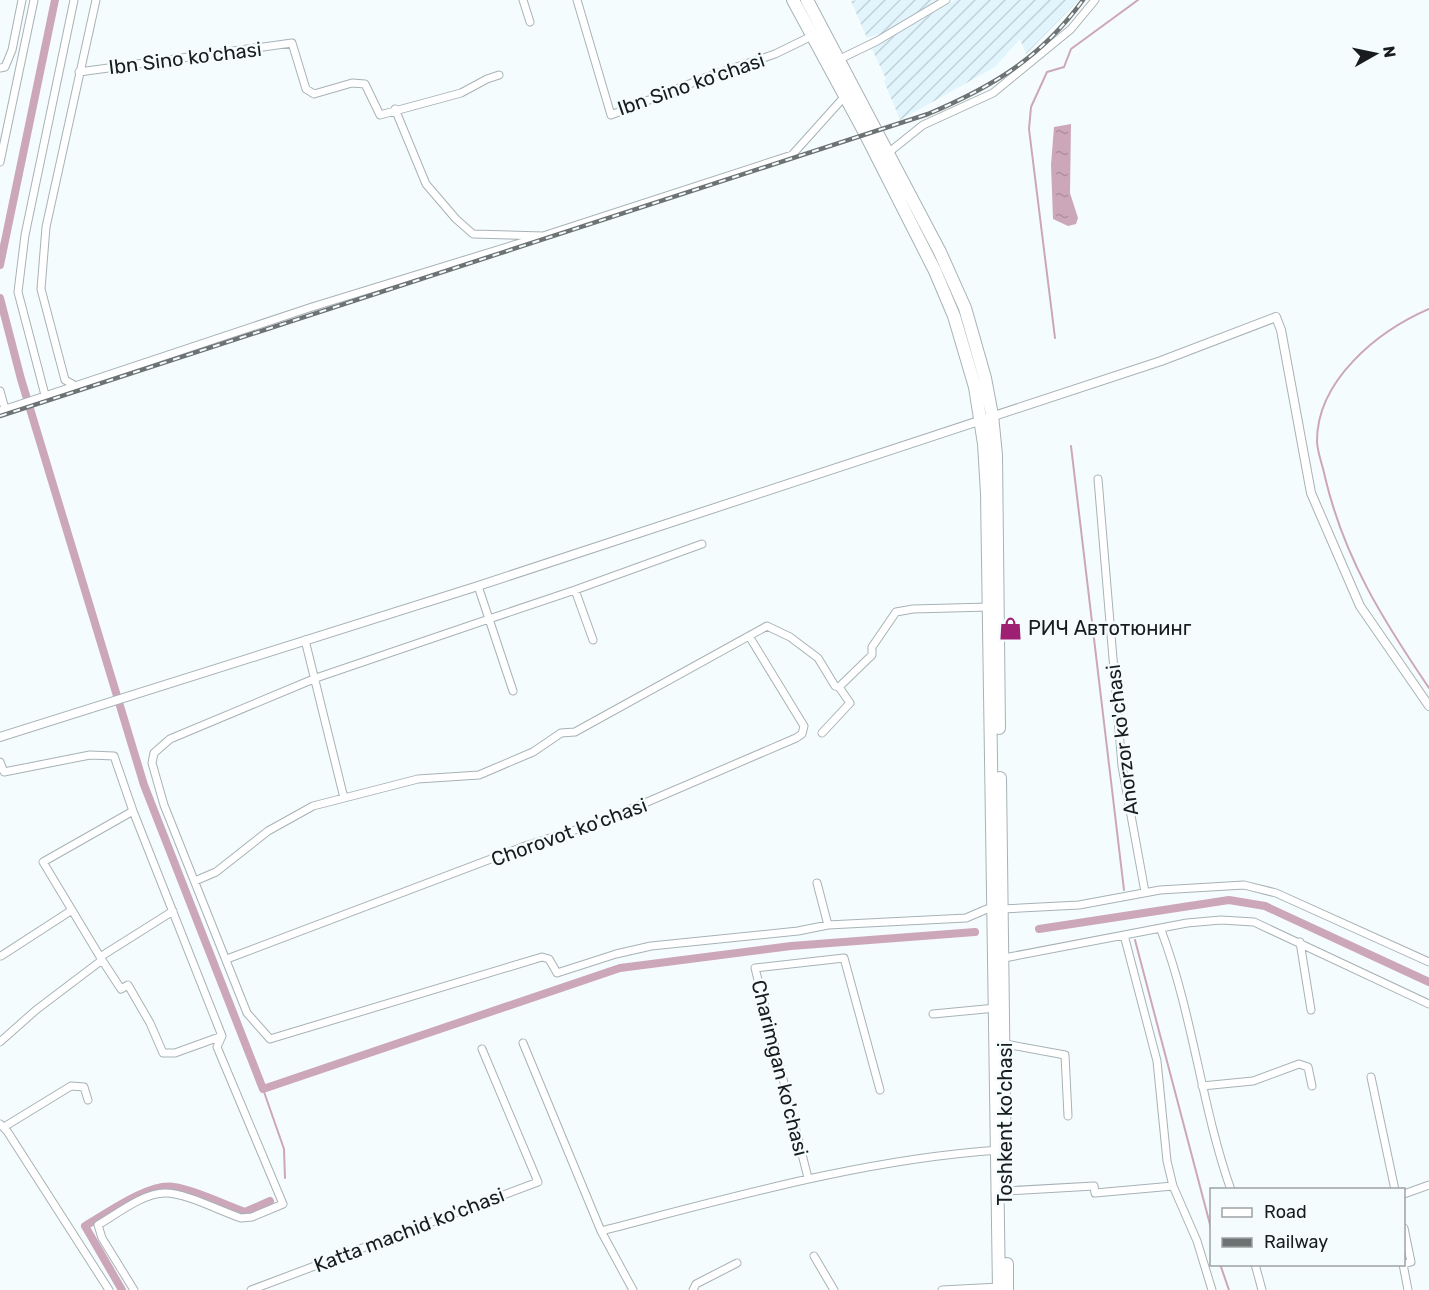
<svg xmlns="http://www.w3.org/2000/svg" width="1429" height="1290" font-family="Rubik,sans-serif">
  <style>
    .industrial { fill: url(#industrial-furrows) }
    .water { fill: url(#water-ripples) }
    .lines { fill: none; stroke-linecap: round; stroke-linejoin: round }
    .stream { stroke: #cca7b9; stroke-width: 2 }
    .canal { stroke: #cca7b9; stroke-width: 8 }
    .minor-casing { stroke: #a8b2b6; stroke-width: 9 }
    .tertiary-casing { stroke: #a8b2b6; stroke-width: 10 }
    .trunk-casing { stroke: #a8b2b6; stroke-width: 14 }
    .minor { stroke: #fff; stroke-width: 7 }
    .tertiary { stroke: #fff; stroke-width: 8 }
    .trunk { stroke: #fff; stroke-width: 12 }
    .rail-casing { stroke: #6d7273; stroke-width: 4.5 }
    .rail { stroke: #f5fcfe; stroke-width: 2; stroke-dasharray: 7; stroke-linecap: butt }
    .labels { text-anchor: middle; stroke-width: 5; stroke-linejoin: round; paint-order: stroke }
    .street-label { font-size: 20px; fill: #181c1d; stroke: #f5fcfe }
    .poi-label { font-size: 20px; fill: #181c1d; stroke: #f5fcfe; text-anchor: start }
  </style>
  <defs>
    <pattern id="industrial-furrows" width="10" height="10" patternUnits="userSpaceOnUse" patternTransform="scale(1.5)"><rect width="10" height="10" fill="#e2f5fc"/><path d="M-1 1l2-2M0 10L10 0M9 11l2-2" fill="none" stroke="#c1d1d8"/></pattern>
    <pattern id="water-ripples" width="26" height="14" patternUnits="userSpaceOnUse" patternTransform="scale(1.5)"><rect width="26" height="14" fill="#cca7b9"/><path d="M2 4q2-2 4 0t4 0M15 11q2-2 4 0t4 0" fill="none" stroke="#ae8f9f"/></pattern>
  </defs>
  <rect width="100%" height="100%" fill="#f5fcfe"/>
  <path class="industrial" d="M857,0H939L882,37L878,34L867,38L851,1Z
    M955,0H1079L1026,54L1020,39L995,67L900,120L884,81L886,79L872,49Z"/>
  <path class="water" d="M1071,124L1070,193L1078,218L1076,224L1068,226L1053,219L1051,165L1054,127Z"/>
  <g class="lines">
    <path class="stream" d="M1429,309C1378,331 1317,380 1317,441C1317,452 1323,466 1325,477C1344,558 1383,620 1429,688
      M1055,338L1029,129L1031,107L1047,72L1064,67L1071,49L1138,0
      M1071,446L1124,890
      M1135,940L1212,1232
      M263,1089L284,1149L285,1178
      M1220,1264L1229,1290"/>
    <path class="canal" d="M0,265L55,0
      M0,298L21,379L144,785L263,1089L620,968L791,946L975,932
      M1039,929L1229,900L1265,906L1429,982
      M122,1290L85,1226C106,1214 150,1182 174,1187C198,1191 222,1204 245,1212L270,1201"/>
    <defs>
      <path id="minor" d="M523,0L530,22
        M577,0L611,115L707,77L775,54L812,36
        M840,59L877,41L946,0
        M0,68L5,67L12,50L22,0
        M79,72L292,43L306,89L314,94L352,83L365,84L380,115L461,93L487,79L499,75
        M395,109L426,184L456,219L473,234L543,236L792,155L845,96
        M888,153L923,125L993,93L1071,29L1095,0
        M0,162L34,0
        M74,385L65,380L41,289L46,227L96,0
        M0,391L5,409
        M45,395L18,292L25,235L74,0
        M0,411L312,307L543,236
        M1098,479L1122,766L1145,892
        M478,586L489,619L575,590L593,640
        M575,590L702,544
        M305,640L344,798
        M513,691L489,619L316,678L170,739L154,753L152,763L164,805L247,1013L270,1039L542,957L549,959L557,973L616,954L651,946L798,931L828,925L966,918L987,909H994
        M822,733L850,703L839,687
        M0,762L4,772L90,755L114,756L133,811
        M195,881L216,872L268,831L313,806L418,779L479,775L533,752L561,733L575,732L767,626L790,637L818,658L835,686L839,687L872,655V647L896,612L913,609L989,607
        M817,883L828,925
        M1003,909L1079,905L1160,890L1244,885L1276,893L1429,962
        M1161,930C1193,1014 1201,1105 1231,1190
        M1124,935L1157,1061L1167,1161L1173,1186L1197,1241L1212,1290
        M1300,942L1311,1010
        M1,956L72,910
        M100,957L173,911
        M1004,958L1187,923L1221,920L1254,922L1429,1004
        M227,959L525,846L603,821L796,738L802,734L804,726L749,636
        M102,960L121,989L128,985L150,1023L163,1053H175L222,1036
        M933,1014L996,1008
        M0,1042L36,1010L102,960L43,862L133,811L222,1036L217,1047L283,1204L252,1217L241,1218C220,1211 186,1193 165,1193C143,1193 117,1214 98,1225L102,1238L134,1290
        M523,1043L601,1231L633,1290
        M1005,1044L1065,1055L1068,1116
        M1371,1077L1395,1190
        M1202,1086L1253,1081L1299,1064L1308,1067L1312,1086
        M0,1124L7,1131L109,1290
        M4,1127L71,1086L84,1087L88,1100
        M808,1178L755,968L844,958L880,1090
        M1005,1191L1094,1186L1095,1193L1173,1186
        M1404,1194L1429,1185
        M1404,1228L1411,1262L1404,1264
        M601,1231C733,1197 864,1159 1000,1150
        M814,1256L834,1290
        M1255,1264L1262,1290
        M1403,1264L1408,1290
        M251,1290L538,1182L482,1049
        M693,1290L696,1284L737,1263
        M942,1290L999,1287"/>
      <path id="tertiary" d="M0,737L478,586L1161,361L1276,317L1281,330L1311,493L1360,606L1429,706"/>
      <path id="trunk" d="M793,0L866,135L935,271L954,316L975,387L984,444L987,493L999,1290
        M807,0L940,252L965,308L985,378L992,415L996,455L999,728
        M1000,778L1005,1178
        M1007,1264V1290"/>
    </defs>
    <use href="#minor" class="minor-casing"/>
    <use href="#tertiary" class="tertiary-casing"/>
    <use href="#trunk" class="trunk-casing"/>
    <use href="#minor" class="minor"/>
    <use href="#tertiary" class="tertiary"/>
    <use href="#trunk" class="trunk"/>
    <defs>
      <path id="rail" d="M0,416L928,114C992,87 1041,58 1083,0"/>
    </defs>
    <use href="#rail" class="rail-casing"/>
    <use href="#rail" class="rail"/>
  </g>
  <defs>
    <symbol id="shop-bare" viewBox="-9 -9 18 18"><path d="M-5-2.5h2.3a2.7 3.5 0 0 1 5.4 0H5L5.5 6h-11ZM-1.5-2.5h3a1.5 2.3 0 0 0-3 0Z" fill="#9f1f72" stroke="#f5fcfe" stroke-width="2.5" paint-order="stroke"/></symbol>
  </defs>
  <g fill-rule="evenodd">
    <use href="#shop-bare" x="994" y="612" width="33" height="33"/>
  </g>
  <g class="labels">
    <g class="street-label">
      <text transform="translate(185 58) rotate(-7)" y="7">Ibn Sino ko'chasi</text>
      <text transform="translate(691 84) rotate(-19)" y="7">Ibn Sino ko'chasi</text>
      <text transform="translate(1122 740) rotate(-97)" y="7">Anorzor ko'chasi</text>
      <text transform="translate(569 832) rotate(-20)" y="7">Chorovot ko'chasi</text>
      <text transform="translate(780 1068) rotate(76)" y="7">Charimgan ko'chasi</text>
      <text transform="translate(1005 1124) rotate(-90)" y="7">Toshkent ko'chasi</text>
      <text transform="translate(409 1230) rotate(-21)" y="7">Katta machid ko'chasi</text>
    </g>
    <g class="poi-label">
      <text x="1028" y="635">РИЧ Автотюнинг</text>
    </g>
  </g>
  <rect x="1210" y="1188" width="195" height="78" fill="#f5fcfe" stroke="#9da2a4" stroke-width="1.5"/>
  <rect x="1222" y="1208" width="30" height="9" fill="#ffffff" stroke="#9da2a4" stroke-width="1.5"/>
  <text x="1264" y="1218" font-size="18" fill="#181c1d">Road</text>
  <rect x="1222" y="1238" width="30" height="9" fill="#6d7273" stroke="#9da2a4" stroke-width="1.5"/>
  <text x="1264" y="1248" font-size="18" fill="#181c1d">Railway</text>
  <g transform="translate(1375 54) rotate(81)" stroke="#f5fcfe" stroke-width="4.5" paint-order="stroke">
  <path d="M0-4.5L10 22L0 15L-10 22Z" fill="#181c1d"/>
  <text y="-9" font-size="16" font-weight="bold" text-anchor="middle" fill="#181c1d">N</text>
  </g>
</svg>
